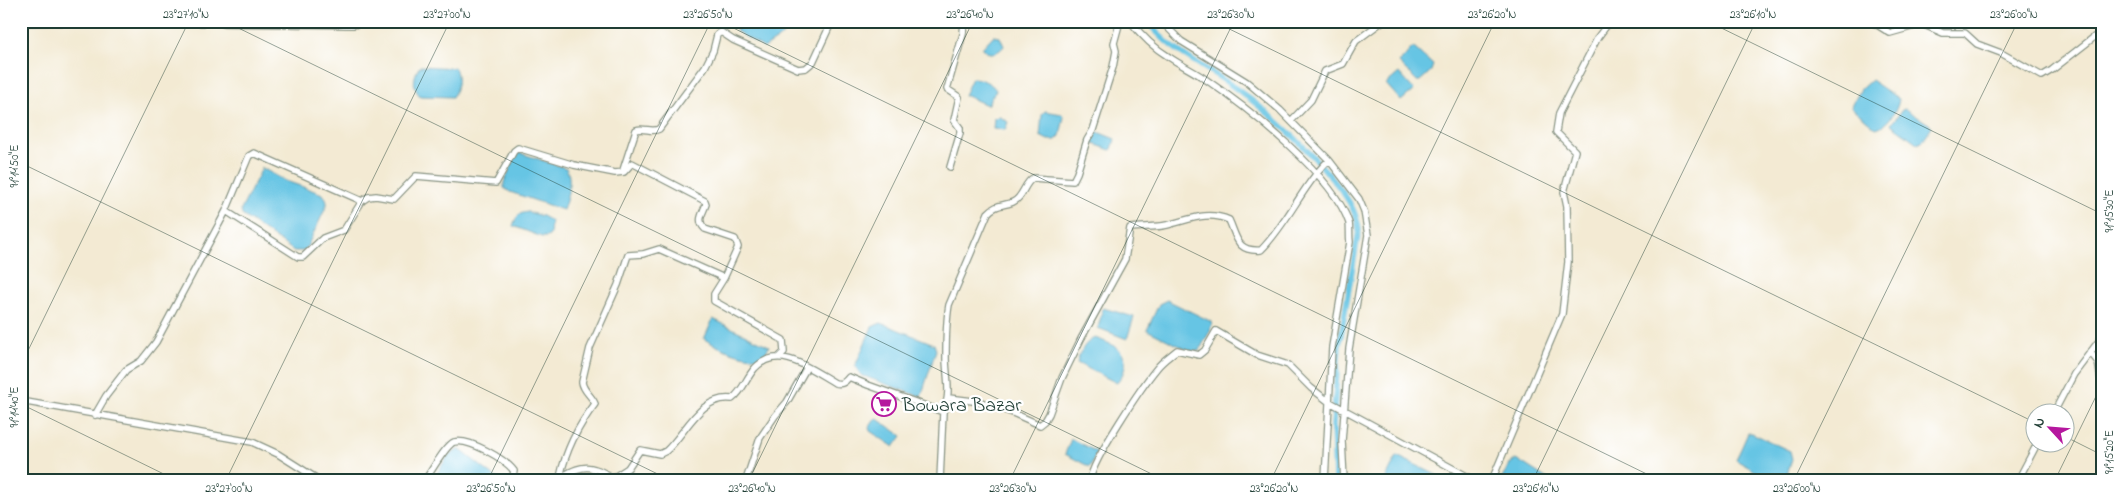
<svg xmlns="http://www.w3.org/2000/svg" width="2123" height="501" font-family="'Indie Flower',sans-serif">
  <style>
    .water { fill: #66c5e4; stroke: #42818c }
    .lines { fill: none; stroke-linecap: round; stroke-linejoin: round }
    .canal { stroke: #66c5e4; stroke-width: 5.5 }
    .minor-casing { stroke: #899484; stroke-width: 8 }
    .minor { stroke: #fff; stroke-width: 5.5 }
    .ticks { fill: none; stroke: #1f3d34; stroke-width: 1; stroke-opacity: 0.45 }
    .labels { text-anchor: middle; stroke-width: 4.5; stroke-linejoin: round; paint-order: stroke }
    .poi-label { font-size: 20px; fill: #1f3d34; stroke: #fff; text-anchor: start }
    .neatline { fill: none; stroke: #1f3d34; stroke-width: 2 }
    .ticks-label { font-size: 12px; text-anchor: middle; fill: #1f3d34 }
  </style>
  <rect width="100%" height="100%" fill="#fff"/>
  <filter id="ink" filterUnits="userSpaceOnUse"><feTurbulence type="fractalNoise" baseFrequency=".02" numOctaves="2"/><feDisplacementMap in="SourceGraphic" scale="10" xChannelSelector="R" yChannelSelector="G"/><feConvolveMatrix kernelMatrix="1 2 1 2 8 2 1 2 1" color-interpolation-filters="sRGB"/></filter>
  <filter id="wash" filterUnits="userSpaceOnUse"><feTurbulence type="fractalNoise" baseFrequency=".0096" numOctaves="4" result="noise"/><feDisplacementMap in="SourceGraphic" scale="20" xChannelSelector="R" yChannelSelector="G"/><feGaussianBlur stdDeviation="1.12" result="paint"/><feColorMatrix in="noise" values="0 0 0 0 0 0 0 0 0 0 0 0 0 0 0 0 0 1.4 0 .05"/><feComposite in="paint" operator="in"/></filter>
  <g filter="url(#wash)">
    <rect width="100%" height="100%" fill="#f3ead3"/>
    <path class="water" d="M741,21H786L782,36L764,48L736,31Z
      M993,36L1000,37L1004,46C998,54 988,56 982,48Z
      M1412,48H1414L1433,65L1431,71L1420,81H1417L1399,63Z
      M420,66L455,68C459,77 458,89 452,97L420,96C412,87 413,76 420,66Z
      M1399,73L1414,90L1401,101L1386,84Z
      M972,78C980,78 992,83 996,90L987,105L964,95Z
      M1871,80L1899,99C1898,110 1887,126 1876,128L1851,107L1861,89Z
      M1905,109L1932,126L1922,142L1917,143L1891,124L1902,110Z
      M1045,111L1062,114L1064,117L1060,136L1056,140H1048L1040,136L1042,115Z
      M1000,117L1008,122L1005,130L993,129L994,118Z
      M1095,131L1115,139L1112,149L1110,150L1089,142Z
      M517,152L566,168C573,178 567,199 563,210L510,192L504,188V182Z
      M262,168L286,181L320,193C326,196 327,199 327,205L305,251H294L242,215L241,210Z
      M528,212L542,216L551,221L550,235L547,237H542L513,226C516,217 518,213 528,212Z
      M1167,300L1212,322L1210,331L1199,351H1190L1147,330L1159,304Z
      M1103,308L1134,317L1127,339L1098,328Z
      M713,319L769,346L763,358C740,357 723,350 704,339Z
      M881,323L934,344L936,350L921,397L861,375L855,366L872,327Z
      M1095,338C1112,344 1132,351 1123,373C1121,377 1120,380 1117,383L1077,363C1079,354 1085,341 1095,338Z
      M876,418L902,436L894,447L870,431L869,428Z
      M1748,433H1752L1790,451L1792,459L1785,480H1771L1736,460Z
      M1071,439L1097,452L1090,467L1065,454Z
      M459,449L499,480H433L447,457Z
      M1397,456L1447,480H1385Z
      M1516,459L1549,480H1501L1510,464Z"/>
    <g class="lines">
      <path class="canal" d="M1146,21C1153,28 1160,36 1168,43C1187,59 1210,70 1231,85C1268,111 1302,142 1331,177C1344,193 1357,210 1359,230L1339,347L1333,424L1335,480"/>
    </g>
  </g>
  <g filter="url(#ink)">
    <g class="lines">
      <defs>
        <path id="minor" d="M1130,21C1141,35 1154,48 1169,57C1182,66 1196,72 1208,81C1249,109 1334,176 1349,223C1350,229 1349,236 1350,242L1332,347L1325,480
          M1161,21L1181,41L1247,82L1280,110L1329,160L1359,199L1364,211L1368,235L1349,349L1342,441L1344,480
          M1871,21L1890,33L1922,24L1943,33H1965L1977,44L2001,53L2042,76L2052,70L2102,31
          M21,23L65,22L104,25L148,22L353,25L370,21
          M1291,121L1311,100L1325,71L1343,64L1356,41L1383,21
          M950,167L960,133V128L954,120L959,97L947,89L963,34L964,21
          M623,170L636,130C644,127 652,133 659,129L705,67L713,51L717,35L721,32L733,40L798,69L806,68L813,62L832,21
          M226,211L249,156L254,153L362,201
          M724,278L714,294V301L783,340L784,352L779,357
          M2090,352L2098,362L2102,386
          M949,398L981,402L1013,413L1040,425L1045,421L1049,414L1062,378L1081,339L1125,259L1130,228C1142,226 1155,228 1167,225C1189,220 1207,210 1229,220C1237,237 1236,252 1261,250C1288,223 1302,186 1329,160
          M21,401L252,442L278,454L319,480
          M943,412C952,394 946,376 946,357C946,339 946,322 949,305L988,213C996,204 1003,206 1013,202C1023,198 1024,183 1033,178L1073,181L1077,173L1087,140L1093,130L1113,67L1116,51L1114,43L1120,21
          M2053,414L2074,374L2102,337
          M95,415L106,396L126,370L141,361L156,342L226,211L298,257H303L323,238L344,230L362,201L368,197L376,196L394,199L416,176L496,183L514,151L518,148L574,165L615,173L624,172L632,163L705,201L706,204C703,214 696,220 705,229L735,239L738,247L724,278L659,249L643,254L628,255L618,285L590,348L582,382C583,391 592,396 595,404C578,426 566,450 560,477
          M425,480C431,472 446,445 454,442C469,438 505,459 514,471L512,480
          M556,480C568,473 581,464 595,469C602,471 607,475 614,477L628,468L640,450L660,454L666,451C686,433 700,395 732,399C743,391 746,378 755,368C779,343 812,370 835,383C842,385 845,382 849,377L868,385L943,412L940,480
          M746,480L760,438L775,416L787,402L807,367
          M1090,480C1093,459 1142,386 1157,368C1162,361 1170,356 1177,350L1199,355L1205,350L1216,331L1257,355L1288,365L1311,388L1328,401L1474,480
          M1492,480L1562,314L1568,262L1567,206L1564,192L1575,151L1556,132L1559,113L1598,37L1610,21
          M2018,480L2037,444"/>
      </defs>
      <use href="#minor" class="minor-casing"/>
      <use href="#minor" class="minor"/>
    </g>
  </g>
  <path class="ticks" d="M224,21L1164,480M719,21L1659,480M1213,21L2036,423M1707,21L2102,214M21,163L670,480M21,365L189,21M21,404L176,480M2066,437L2102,455M226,480L450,21M488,480L711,21M749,480L973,21M1010,480L1234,21M1271,480L1495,21M1533,480L1756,21M1794,480L2018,21M2055,480L2102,384"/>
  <defs>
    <symbol id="supermarket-ring" viewBox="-11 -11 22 22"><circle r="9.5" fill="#fff" stroke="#b5179e" stroke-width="1.5"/><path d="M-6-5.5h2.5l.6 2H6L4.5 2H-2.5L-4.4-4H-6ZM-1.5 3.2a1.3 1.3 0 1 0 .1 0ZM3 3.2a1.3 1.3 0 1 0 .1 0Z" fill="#b5179e"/></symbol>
  </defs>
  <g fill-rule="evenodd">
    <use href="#supermarket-ring" x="870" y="390" width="28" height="28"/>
  </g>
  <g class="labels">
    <g class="poi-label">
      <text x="902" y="411">Bowara Bazar</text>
    </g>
  </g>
  <rect width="2123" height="501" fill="none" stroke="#fff" stroke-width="55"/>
  <g transform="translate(2050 428) rotate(296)"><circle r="24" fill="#ffffff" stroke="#a5b1ae"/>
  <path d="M0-4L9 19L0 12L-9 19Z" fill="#b5179e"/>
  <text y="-8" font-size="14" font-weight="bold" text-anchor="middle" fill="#1f3d34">N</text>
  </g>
  <rect x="28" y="28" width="2068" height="446" class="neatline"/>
  <g class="ticks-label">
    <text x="186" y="18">23°27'10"N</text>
    <text x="447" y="18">23°27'00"N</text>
    <text x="708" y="18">23°26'50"N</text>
    <text x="970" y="18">23°26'40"N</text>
    <text x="1231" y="18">23°26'30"N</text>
    <text x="1492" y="18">23°26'20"N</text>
    <text x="1753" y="18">23°26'10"N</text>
    <text x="2014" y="18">23°26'00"N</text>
    <text transform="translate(14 166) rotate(-90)" y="4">91°14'50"E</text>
    <text transform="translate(2109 211) rotate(-90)" y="4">91°15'30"E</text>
    <text transform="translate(14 407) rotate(-90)" y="4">91°14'40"E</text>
    <text transform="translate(2109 452) rotate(-90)" y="4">91°15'20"E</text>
    <text x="229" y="492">23°27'00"N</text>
    <text x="491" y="492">23°26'50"N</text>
    <text x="752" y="492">23°26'40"N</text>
    <text x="1013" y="492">23°26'30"N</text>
    <text x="1274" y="492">23°26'20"N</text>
    <text x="1536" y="492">23°26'10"N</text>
    <text x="1797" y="492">23°26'00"N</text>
  </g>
</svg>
